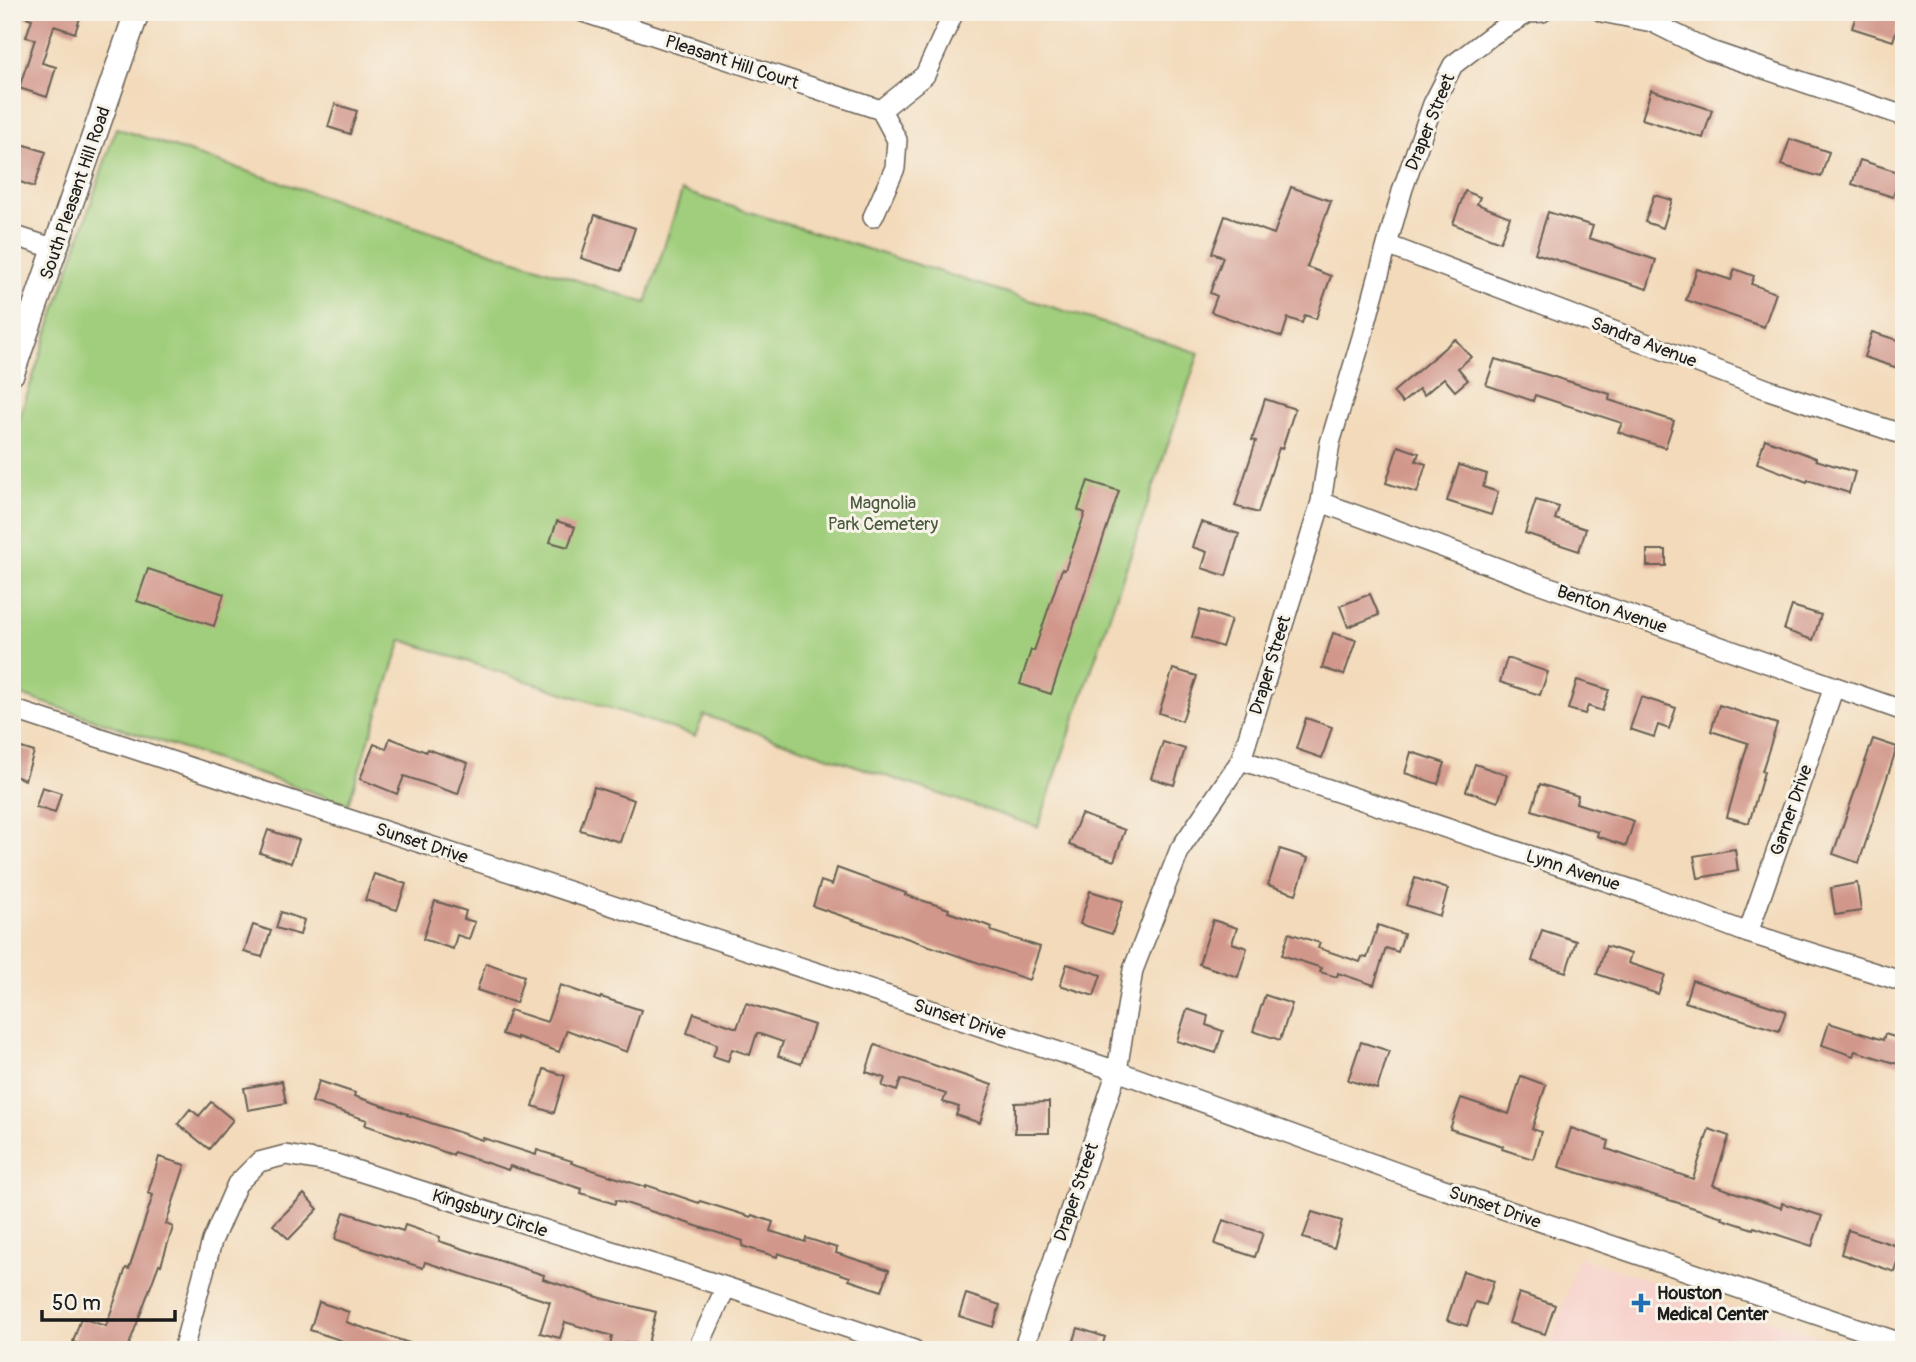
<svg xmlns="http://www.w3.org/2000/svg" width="1916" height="1362" font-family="Pangolin,sans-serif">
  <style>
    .built { fill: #f7d0ca }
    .green { fill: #a0ce7c; stroke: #5e754c; stroke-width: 2 }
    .building { fill: #d2978b }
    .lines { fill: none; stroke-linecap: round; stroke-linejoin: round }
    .minor-casing { stroke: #675e53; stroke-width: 22 }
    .tertiary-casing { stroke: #675e53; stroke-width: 27 }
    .minor { stroke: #fff; stroke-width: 19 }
    .tertiary { stroke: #fff; stroke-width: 24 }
    .poi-dot { fill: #1f6fb2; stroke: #f7f3e8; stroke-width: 2.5 }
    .labels { text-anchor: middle; stroke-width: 6; stroke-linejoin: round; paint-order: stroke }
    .street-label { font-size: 18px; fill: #1c1c1c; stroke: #f7f3e8 }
    .park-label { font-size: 18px; fill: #4a5a3e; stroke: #f7f3e8 }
    .poi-label { font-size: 18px; font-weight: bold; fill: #1c1c1c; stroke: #f7f3e8; text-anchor: start }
  </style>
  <rect width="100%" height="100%" fill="#f7f3e8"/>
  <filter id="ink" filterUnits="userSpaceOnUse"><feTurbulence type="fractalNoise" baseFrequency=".0143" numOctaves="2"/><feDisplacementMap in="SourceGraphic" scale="14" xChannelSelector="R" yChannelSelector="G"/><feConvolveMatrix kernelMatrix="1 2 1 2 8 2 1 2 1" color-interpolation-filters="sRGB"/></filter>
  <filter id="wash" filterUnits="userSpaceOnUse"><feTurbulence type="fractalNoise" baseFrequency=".00686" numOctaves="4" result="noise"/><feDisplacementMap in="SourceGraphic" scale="28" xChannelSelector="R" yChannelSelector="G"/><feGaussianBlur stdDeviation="1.57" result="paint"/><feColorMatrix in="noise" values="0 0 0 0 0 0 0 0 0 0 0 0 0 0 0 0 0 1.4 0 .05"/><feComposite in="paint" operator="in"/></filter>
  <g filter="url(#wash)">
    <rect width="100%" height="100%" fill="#f3daba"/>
    <path class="built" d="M1578,1257L1860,1350H1549Z"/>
    <path class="green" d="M116,128L646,303L682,191L1199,353L1038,827L704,715L695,736L402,640L348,804L12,692V440Z"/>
    <g id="blocks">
      <path class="building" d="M19,12H82L75,33L54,26L42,63L56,67L47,97L19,88L35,39L26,37L32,19L19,15Z
        M1857,12H1893L1901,15L1893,41L1852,28Z
        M1651,90L1712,110L1703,138L1642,119Z
        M335,104L357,111L350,134L328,127Z
        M1790,139L1829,152L1821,177L1781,165Z
        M22,144L46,152L34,187L12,179V173Z
        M1860,160L1901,173L1893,197L1852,184Z
        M1291,187L1331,201L1307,267L1331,276L1316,319L1305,315L1302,323L1288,318L1282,337L1211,312L1217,296L1210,293L1223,257L1212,253L1225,216L1274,234Z
        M1465,191L1480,197L1477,204L1510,217L1500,242L1453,224Z
        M1654,195L1672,200L1663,228L1645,222Z
        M1548,212L1593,226L1589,238L1656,260L1647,289L1535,253Z
        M595,215L635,228L621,271L581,258Z
        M1697,269L1731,280L1735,269L1754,276L1751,284L1776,293L1764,327L1686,300Z
        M1872,332L1904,342V370L1864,357Z
        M1455,339L1471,357L1458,368L1468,380L1455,391L1444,378L1424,395L1419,389L1402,403L1393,392Z
        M1495,359L1610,394L1609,400L1674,421L1665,448L1618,432L1622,423L1535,395L1533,401L1486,385Z
        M1265,399L1295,409L1282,449L1279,448L1258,513L1235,506L1256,441L1252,440Z
        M1765,439L1816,458V460L1855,472L1849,493L1808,480L1807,482L1757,463Z
        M1398,446L1419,453L1416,461L1426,464L1417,493L1386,483Z
        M1459,465L1487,474L1483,487L1498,492L1491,515L1447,501Z
        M1088,481L1119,491L1051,694L1020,684L1031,650L1034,651L1062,569L1065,570L1085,513L1078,510Z
        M1536,500L1559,507L1555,519L1586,529L1579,551L1525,533Z
        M557,521L575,527L568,547L550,542Z
        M1201,522L1239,534L1226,576L1202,568L1207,552L1192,547Z
        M1647,550H1666V566H1647Z
        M148,569L224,594L214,626L137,601Z
        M1370,594L1379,615L1348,627L1340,606Z
        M1792,606L1821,615L1813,640L1784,630Z
        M1200,610L1231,620L1222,647L1192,637Z
        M1333,633L1356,640L1344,675L1322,668Z
        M1507,658L1548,672L1540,695L1500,682Z
        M1173,669L1197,676L1182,721L1159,713Z
        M1577,680L1609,690L1602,711L1588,706L1585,714L1568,709Z
        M1641,697L1676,708L1669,729L1658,725L1654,737L1630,729Z
        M1719,705L1777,724L1762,771L1764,772L1749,823L1727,817L1748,743L1711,731Z
        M1306,718L1332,727L1322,758L1296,749Z
        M390,738L426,752L427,749L468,763L458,794L404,776L397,794L360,779L374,744L386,749Z
        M1873,739L1897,747L1859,863L1833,854Z
        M1163,742L1185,749L1174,785L1151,778Z
        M12,745L34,752L25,780L12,775Z
        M1411,752L1445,763L1438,784L1405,773Z
        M1475,764L1507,775L1498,802L1466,791Z
        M1540,784L1578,796L1576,803L1634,821L1626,846L1597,836L1598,832L1532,810Z
        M42,787L61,793L55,813L36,807Z
        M594,787L634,800L620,842L580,830Z
        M1081,814L1125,830L1114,861L1069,845Z
        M268,830L299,840L291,863L260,853Z
        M1280,849L1308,858L1296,894L1268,885Z
        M1735,849L1738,871L1698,878L1694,856Z
        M837,868L906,893L905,895L949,909L948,912L992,927L991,931L1040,947L1029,980L813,906L821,881L832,885Z
        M374,874L406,884L397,910L365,900Z
        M1415,878L1448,889L1440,916L1406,905Z
        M1857,883L1861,911L1835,915L1831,888Z
        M1090,891L1123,901L1112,934L1080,924Z
        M435,901L466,911L464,919L475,922L469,939L457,935L453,949L423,939Z
        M281,912L304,920L300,935L276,928Z
        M1213,920L1237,928L1232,943L1247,948L1238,977L1199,964Z
        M253,925L271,931L262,957L244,952Z
        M1378,925L1404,934L1398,952L1386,948L1374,985L1338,973L1337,977L1320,972L1322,968L1282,955L1289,933L1320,943L1318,948L1360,962L1362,957L1367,958Z
        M1542,930L1576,941L1566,972L1532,961Z
        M1606,946L1631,954L1628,963L1665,975L1658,994L1597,974Z
        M486,963L524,976L516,1003L477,990Z
        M1067,964L1101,975L1094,996L1060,985Z
        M1692,980L1786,1011L1779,1031L1685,1002Z
        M560,985L600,999L601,997L641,1010L627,1052L567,1030L559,1052L517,1037V1039L502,1034L510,1010L547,1022Z
        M1265,995L1292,1004L1280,1040L1253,1031Z
        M746,1003L814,1025L801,1064L778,1056L783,1042L757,1033L750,1055L732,1049L728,1061L713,1056L717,1044L687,1033L694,1013L737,1028Z
        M1187,1009L1208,1016L1206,1025L1223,1031L1216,1053L1177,1041Z
        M1829,1023L1883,1040L1885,1034L1904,1040V1066L1855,1051L1853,1056L1822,1045Z
        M1361,1042L1389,1051L1377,1089L1348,1080Z
        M875,1045L992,1085L980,1123L956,1115L959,1107L943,1102L946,1094L901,1079L897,1091L882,1086L885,1078L866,1072Z
        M544,1069L565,1076L554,1113L533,1106Z
        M1521,1076L1546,1085L1532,1129L1541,1132L1533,1159L1502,1149L1503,1146L1450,1129L1461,1098L1509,1114Z
        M282,1081L286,1103L248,1110L244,1088Z
        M319,1081L355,1093L354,1096L408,1114L407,1115L482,1140L483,1138L536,1155L537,1150L572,1161L571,1163L645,1187L646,1185L699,1203L700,1201L751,1217L752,1215L773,1222L770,1231L805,1242L806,1238L837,1248L836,1253L889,1270L882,1291L849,1280L850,1277L778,1253L777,1257L742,1246L743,1241L616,1200L615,1204L581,1193L582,1189L510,1166L508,1170L454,1152L453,1155L365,1125L367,1120L312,1102Z
        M211,1102L233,1120L209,1149L178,1124L190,1109L199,1116Z
        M1049,1102V1133H1015V1103Z
        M1571,1128L1609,1141L1607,1149L1693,1179L1709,1129L1729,1136L1713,1185L1781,1208L1782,1203L1822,1216L1812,1246L1754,1227L1753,1229L1722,1219L1723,1217L1647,1193L1559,1167Z
        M159,1157L185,1165L166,1224L173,1227L161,1265L159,1264L127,1350H96L73,1342L81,1318L106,1326L126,1268L129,1269L153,1195L148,1193Z
        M304,1194L318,1209L289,1239L273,1225Z
        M344,1212L403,1231L405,1225L440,1237L439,1241L544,1275L543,1279L601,1298L656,1312L647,1347L625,1342L623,1350L610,1346L612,1336L565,1322L560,1338L540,1333L550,1302L425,1262L423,1268L335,1239Z
        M1312,1212L1342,1221L1334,1248L1303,1238Z
        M1223,1220L1263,1233L1255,1257L1215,1244Z
        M1848,1230L1903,1248L1895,1272L1841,1254Z
        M1463,1271L1494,1281L1486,1305L1475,1302L1467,1326L1447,1320Z
        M1519,1293L1555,1305L1545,1334L1509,1323Z
        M966,1294L1000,1305L993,1327L959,1316Z
        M319,1302L349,1312L346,1322L421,1347L420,1350H370L310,1330Z
        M1078,1328L1105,1337L1101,1350H1071Z"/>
    </g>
  </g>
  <g filter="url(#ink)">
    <use href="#blocks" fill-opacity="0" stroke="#675e53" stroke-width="2"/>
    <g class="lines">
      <defs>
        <path id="minor" d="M583,12L881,110L925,75L954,12
          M1602,12L1652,22L1708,50L1904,116
          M873,217L895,168L897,140L881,110
          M12,235L56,249
          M1387,245L1769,390L1904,435
          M1321,502L1541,584L1904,711
          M12,709L1117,1071L1420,1181L1904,1344
          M1241,760L1645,894L1748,933L1904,982
          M1748,933L1834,687
          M183,1350L212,1241L237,1184L259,1162L286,1155L333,1163L726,1287L914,1350
          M697,1350L726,1287
          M1023,1350L1117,1071L1133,970L1180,849L1241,760L1321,502L1330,443L1362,337L1387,245L1403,188L1433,104L1453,65L1492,35L1528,13L1542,12"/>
        <path id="tertiary" d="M12,373L137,12"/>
      </defs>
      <use href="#minor" class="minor-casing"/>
      <use href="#tertiary" class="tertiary-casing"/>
      <use href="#minor" class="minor"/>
      <use href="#tertiary" class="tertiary"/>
    </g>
  </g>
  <path class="poi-dot" d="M1637.5 1292.5h7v7h7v7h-7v7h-7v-7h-7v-7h7z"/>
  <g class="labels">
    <g class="street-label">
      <text transform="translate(732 62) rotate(18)" y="6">Pleasant Hill Court</text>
      <text transform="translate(1430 122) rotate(-68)" y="6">Draper Street</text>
      <text transform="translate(75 193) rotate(-71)" y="6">South Pleasant Hill Road</text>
      <text transform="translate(1644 342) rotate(21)" y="6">Sandra Avenue</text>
      <text transform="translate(1612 609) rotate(19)" y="6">Benton Avenue</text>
      <text transform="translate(1270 665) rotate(-73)" y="6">Draper Street</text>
      <text transform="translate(1791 810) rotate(-71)" y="6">Garner Drive</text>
      <text transform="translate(422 843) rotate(18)" y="6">Sunset Drive</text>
      <text transform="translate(1573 870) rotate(18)" y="6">Lynn Avenue</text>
      <text transform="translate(960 1019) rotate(18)" y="6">Sunset Drive</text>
      <text transform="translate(1076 1192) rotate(-71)" y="6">Draper Street</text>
      <text transform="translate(1495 1207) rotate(19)" y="6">Sunset Drive</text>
      <text transform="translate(490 1213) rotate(18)" y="6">Kingsbury Circle</text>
    </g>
    <g class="park-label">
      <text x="883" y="509">Magnolia<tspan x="883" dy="21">Park Cemetery</tspan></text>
    </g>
    <g class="poi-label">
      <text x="1657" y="1299">Houston<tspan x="1657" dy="21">Medical Center</tspan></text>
    </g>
  </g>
  <rect width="1916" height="1362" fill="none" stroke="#f7f3e8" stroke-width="42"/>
  <path d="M42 1310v10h133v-10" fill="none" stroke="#1c1c1c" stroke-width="3.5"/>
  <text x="52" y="1310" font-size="21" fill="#1c1c1c" stroke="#f7f3e8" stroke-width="5" paint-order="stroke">50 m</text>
</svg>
